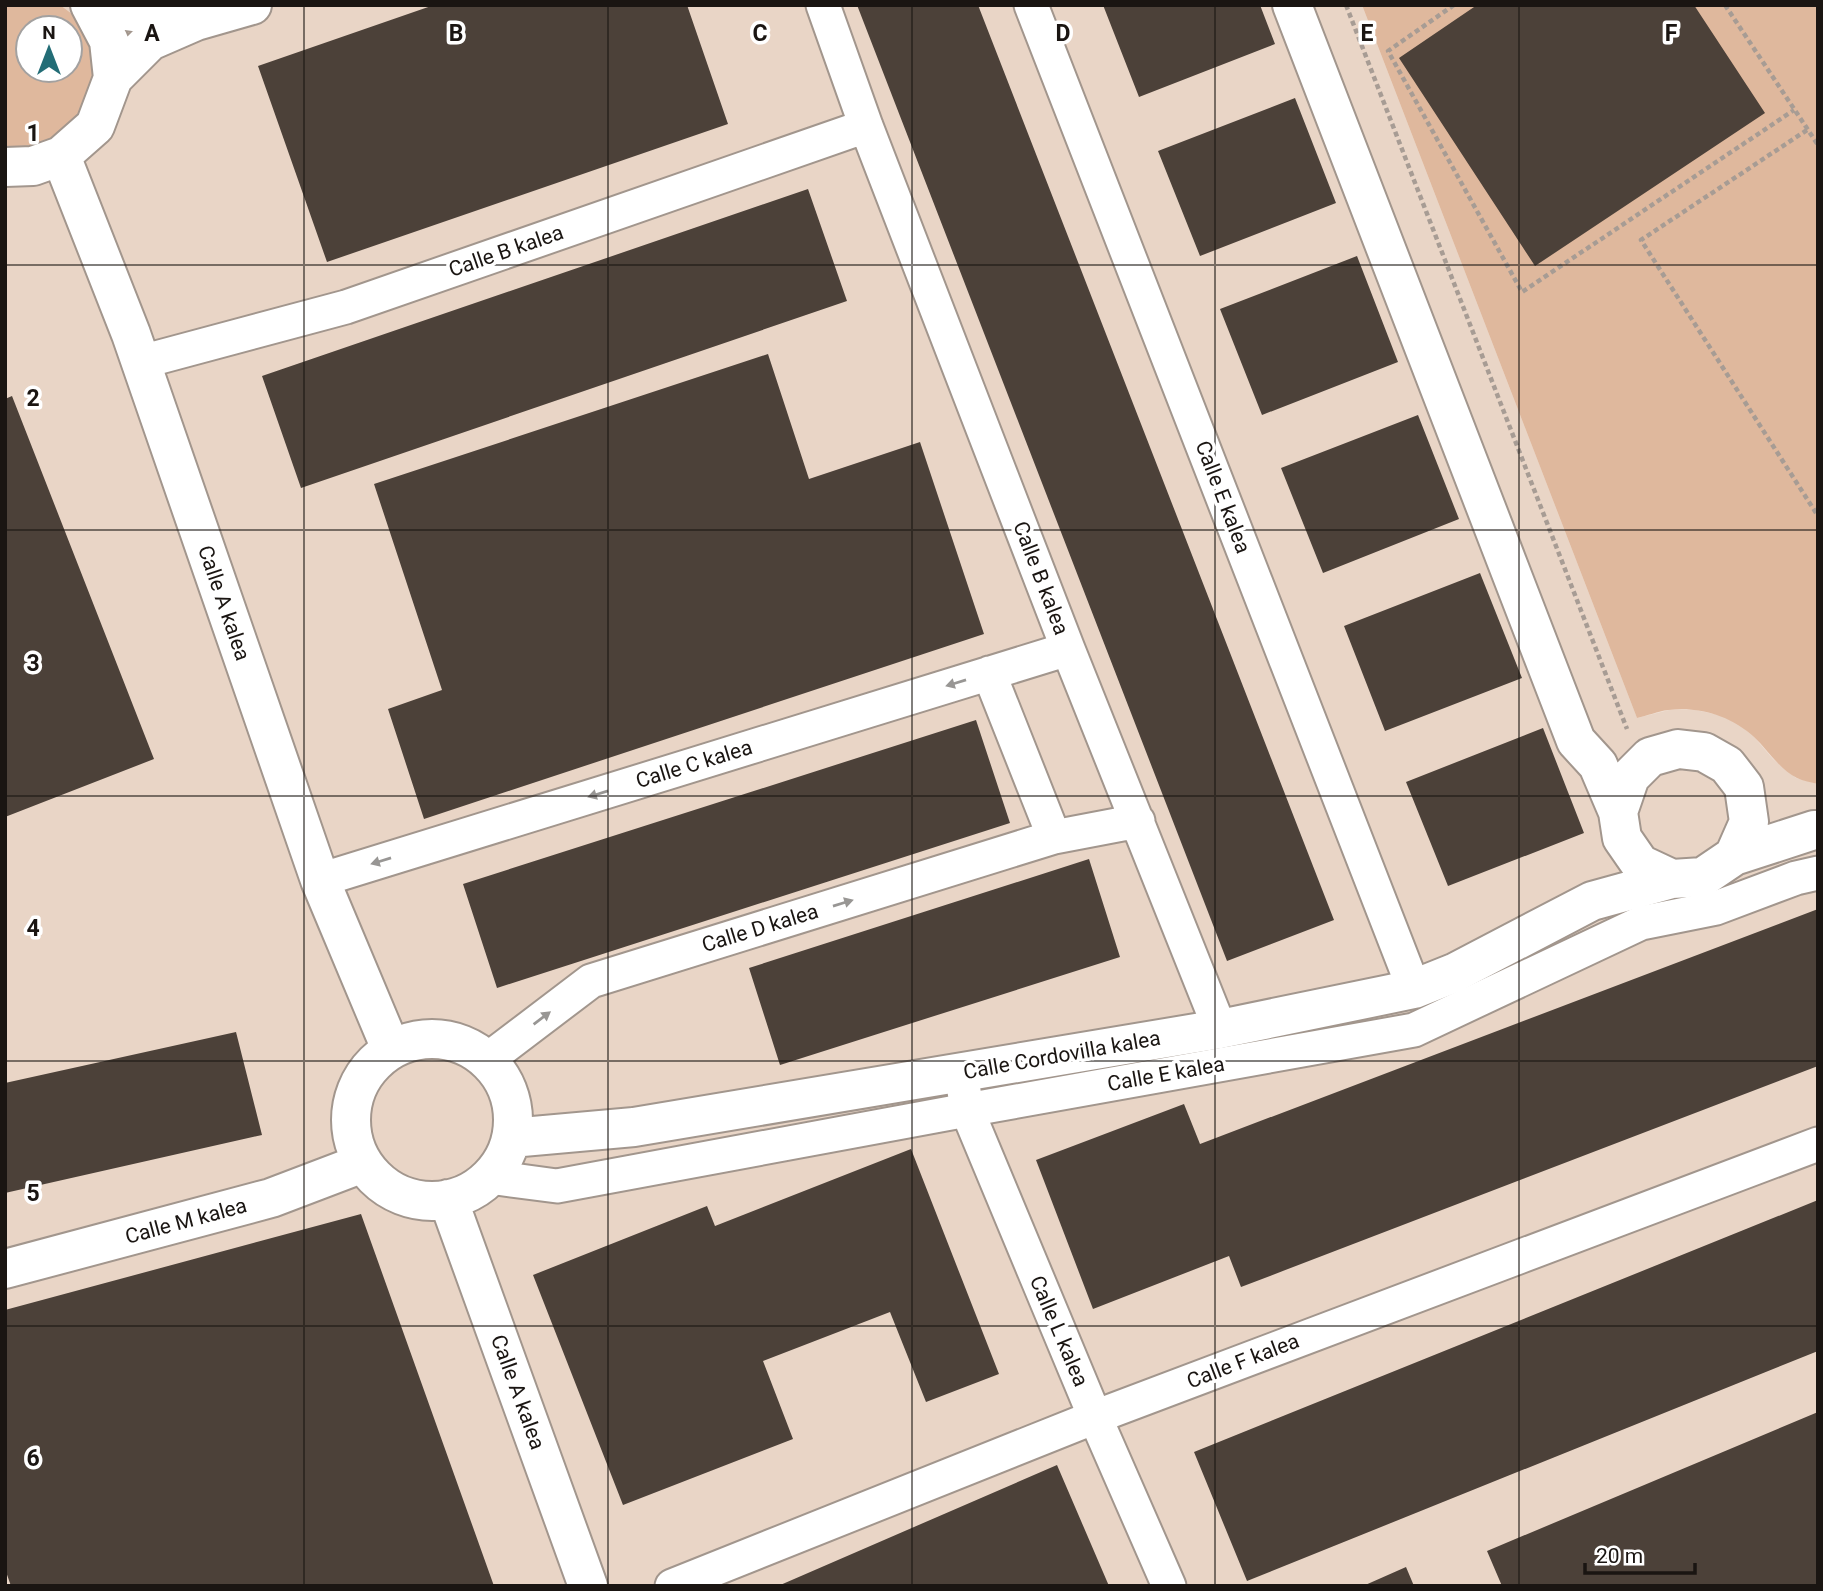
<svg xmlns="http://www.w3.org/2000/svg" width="1823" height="1591" font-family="Roboto,sans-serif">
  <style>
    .built { fill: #e9d5c6; fill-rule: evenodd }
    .green { fill: #dfb89d; fill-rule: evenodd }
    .building { fill: #4c4139 }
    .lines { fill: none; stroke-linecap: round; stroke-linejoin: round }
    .street-casing { stroke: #a2968d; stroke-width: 37 }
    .secondary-casing { stroke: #a2968d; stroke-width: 42 }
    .path { stroke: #a79c94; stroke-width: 4.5; stroke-dasharray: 5 3.5; stroke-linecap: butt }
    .street { stroke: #fff; stroke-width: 33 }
    .secondary { stroke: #fff; stroke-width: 38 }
    .oneway { fill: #989694 }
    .grid { fill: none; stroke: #1a1512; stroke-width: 2; stroke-opacity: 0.55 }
    .labels { text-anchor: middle; stroke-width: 7; stroke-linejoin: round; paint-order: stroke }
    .street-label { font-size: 21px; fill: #1a1512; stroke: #fff }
    .grid-label { font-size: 23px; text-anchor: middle; font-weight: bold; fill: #1a1512; stroke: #fff; stroke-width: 7; stroke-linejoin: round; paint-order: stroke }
  </style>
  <rect width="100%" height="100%" fill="#f1e3d9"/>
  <path class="built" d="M5,5H1362L1637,718L1669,710H1696L1719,715L1739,724L1755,738L1773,759L1796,778L1818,784V1586H5ZM28,28H70V70H28Z"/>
  <path class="green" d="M5,5H60L72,14L85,31L93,51L95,73L81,115L65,130L46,141L24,147L5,146ZM28,28H70V70H28Z
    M1362,5H1818V784C1811,782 1803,781 1797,778C1779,769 1768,750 1754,737C1732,716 1699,706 1668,710C1658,711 1647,716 1637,718Z"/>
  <path class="building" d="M434,5H687L728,124L327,262L258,66Z
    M857,5H978L1334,920L1227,961Z
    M1103,5H1260L1275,44L1139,97Z
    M1477,5H1694L1765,113L1535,266L1399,58Z
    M1295,98L1336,203L1200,256L1158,151Z
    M808,189L847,301L301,488L262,376Z
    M1357,256L1398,362L1262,415L1220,309Z
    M768,354L809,479L920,442L984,634L424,819L388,709L442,690L374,484Z
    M12,396L154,759L5,817V399Z
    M1418,415L1459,519L1323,573L1281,468Z
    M1480,573L1522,678L1385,731L1344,626Z
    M976,720L1010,823L497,988L463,884Z
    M1543,728L1584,833L1448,886L1406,782Z
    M1089,859L1120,957L780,1065L749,968Z
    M1818,909V1066L1241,1287L1229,1256L1093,1309L1036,1160L1184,1104L1200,1144Z
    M236,1032L262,1135L5,1193V1083Z
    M911,1149L999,1374L926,1402L890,1312L763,1361L793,1439L623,1505L533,1275L707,1206L715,1226Z
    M1818,1200V1351L1247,1581L1194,1452Z
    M361,1214L494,1586H11L5,1569V1310Z
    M1818,1412V1586H1502L1487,1551Z
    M1057,1465L1109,1586H778Z
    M1406,1567L1414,1586H1363Z"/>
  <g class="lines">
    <defs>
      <path id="street" d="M823,5L866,126L1068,649L1220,1029
        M1031,5L1414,989
        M141,362L346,307L866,126
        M989,673L1054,837
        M320,880L1068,649
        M487,1060L591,981L1054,837L1138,821
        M964,1091L967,1110L1095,1417L1169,1586
        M489,1177L557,1186L967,1110L1414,1030L1641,923L1716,908L1796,878L1818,873
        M672,1586L1095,1417L1818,1144"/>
      <path id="secondary" d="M1292,5L1576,741L1598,765L1618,812
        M91,6L196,21
        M113,78L150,41L196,21L252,5
        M61,156L131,334L320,880L391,1049
        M5,167L33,166L61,156L95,126L113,78L109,41L90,5
        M1734,856L1749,822L1744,787L1727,765L1704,752L1678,749L1650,757L1630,777L1618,812L1622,838L1640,864L1672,879L1703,877L1734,856L1814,830H1818
        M351 1120a81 81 0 1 1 162 0a81 81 0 1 1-162 0Z
        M511,1138L634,1127L1220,1029L1414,989L1454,973L1592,901L1672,879
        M448,1199L588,1586
        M5,1269L271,1198L363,1163"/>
    </defs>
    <use href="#street" class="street-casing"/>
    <use href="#secondary" class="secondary-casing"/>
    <path class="path" d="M1346,5L1627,729
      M1454,5L1388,51L1522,292L1794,110
      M1725,5L1818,145
      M1807,130L1641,240L1818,516"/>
    <use href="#street" class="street"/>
    <use href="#secondary" class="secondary"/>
  </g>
  <defs><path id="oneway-solid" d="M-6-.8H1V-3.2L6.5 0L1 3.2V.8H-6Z" transform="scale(1.75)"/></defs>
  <g class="oneway">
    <use href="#oneway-solid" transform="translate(956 683) rotate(163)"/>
    <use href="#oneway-solid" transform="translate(598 794) rotate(163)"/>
    <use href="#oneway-solid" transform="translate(381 861) rotate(163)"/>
    <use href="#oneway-solid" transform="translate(843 903) rotate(-17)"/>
    <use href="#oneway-solid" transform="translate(542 1018) rotate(-37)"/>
  </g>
  <path class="grid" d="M304,5V1586M608,5V1586M912,5V1586M1215,5V1586M1519,5V1586M5,265H1818M5,530H1818M5,796H1818M5,1061H1818M5,1326H1818"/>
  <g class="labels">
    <g class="street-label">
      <text transform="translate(506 251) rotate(-19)" y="7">Calle B kalea</text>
      <text transform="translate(1223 497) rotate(69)" y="7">Calle E kalea</text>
      <text transform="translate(1041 578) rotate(69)" y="7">Calle B kalea</text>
      <text transform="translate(224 603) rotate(71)" y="7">Calle A kalea</text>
      <text transform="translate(694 764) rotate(-17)" y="7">Calle C kalea</text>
      <text transform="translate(760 928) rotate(-17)" y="7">Calle D kalea</text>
      <text transform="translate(1062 1055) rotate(-10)" y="7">Calle Cordovilla kalea</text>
      <text transform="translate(1166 1074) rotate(-10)" y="7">Calle E kalea</text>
      <text transform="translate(186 1221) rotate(-15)" y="7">Calle M kalea</text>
      <text transform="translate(1059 1331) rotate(67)" y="7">Calle L kalea</text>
      <text transform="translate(1243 1361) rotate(-21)" y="7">Calle F kalea</text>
      <text transform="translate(518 1392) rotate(70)" y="7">Calle A kalea</text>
    </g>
  </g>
  <g class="grid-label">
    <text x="152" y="41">A</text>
    <text x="456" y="41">B</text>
    <text x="760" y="41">C</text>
    <text x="1063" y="41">D</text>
    <text x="1367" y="41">E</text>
    <text x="1671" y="41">F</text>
    <text x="33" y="141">1</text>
    <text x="33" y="406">2</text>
    <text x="33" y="671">3</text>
    <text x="33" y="936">4</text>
    <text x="33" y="1201">5</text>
    <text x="33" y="1466">6</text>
  </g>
  <rect width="1823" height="1591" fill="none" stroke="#1a1512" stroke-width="14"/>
  <g transform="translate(49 49)"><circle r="33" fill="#ffffff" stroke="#a3a1a0" stroke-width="2"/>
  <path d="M0-5L12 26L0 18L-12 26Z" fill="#236d76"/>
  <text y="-10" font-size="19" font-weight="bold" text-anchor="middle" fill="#1a1512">N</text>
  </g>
  <path d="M1585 1563v10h110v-10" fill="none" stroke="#1a1512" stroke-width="3.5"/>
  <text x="1596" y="1563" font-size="21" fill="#1a1512" stroke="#ffffff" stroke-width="5" paint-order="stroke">20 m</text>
</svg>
